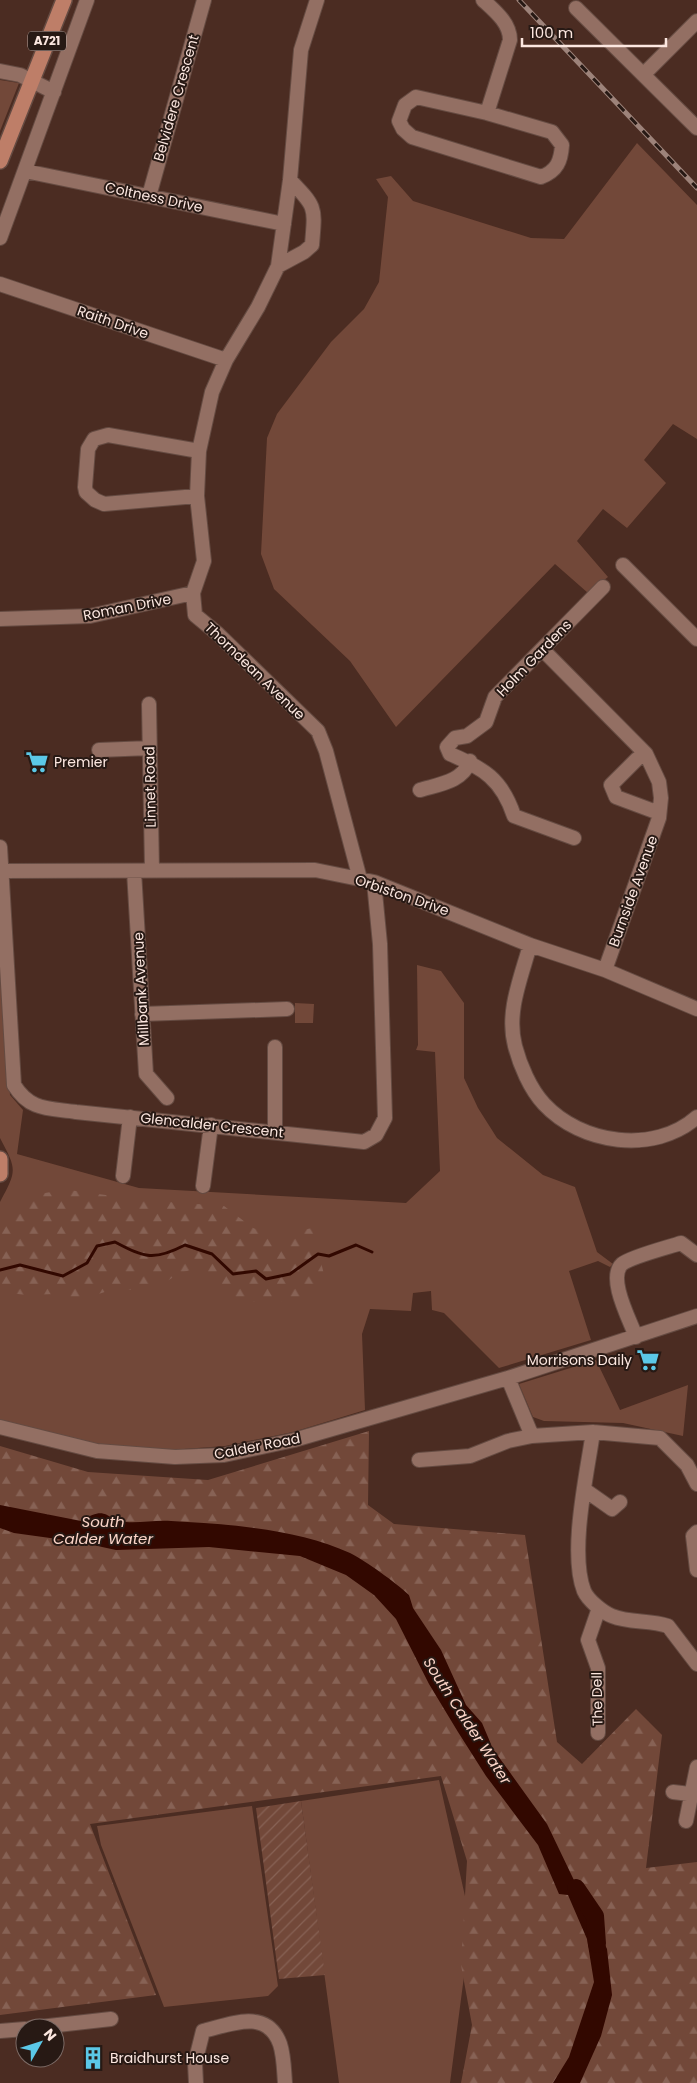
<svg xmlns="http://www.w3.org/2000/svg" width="697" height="2083" font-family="Poppins,sans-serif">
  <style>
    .green { fill: #724839 }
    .forest { fill: url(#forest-firs) }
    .garden { fill: url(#garden-furrows) }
    .water { fill: #320800 }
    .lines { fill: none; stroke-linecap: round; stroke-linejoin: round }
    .stream { stroke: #320800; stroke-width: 3 }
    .river { stroke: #320800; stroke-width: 18 }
    .minor-casing { stroke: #654b42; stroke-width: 16 }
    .major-casing { stroke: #654b42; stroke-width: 18 }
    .minor { stroke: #936f63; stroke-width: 14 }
    .major { stroke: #be7e68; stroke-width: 15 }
    .rail-casing { stroke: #9d837a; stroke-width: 5 }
    .rail { stroke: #271914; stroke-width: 3; stroke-dasharray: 9; stroke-linecap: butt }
    .labels { text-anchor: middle; stroke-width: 4; stroke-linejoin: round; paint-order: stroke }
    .shield { fill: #271914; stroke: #bca9a3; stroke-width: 1 }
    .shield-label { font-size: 12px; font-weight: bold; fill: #fce7e0 }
    .street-label { font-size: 14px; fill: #fce7e0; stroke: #271914 }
    .poi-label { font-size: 14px; fill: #fce7e0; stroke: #271914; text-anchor: start }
    .water-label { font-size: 15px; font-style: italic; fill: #fcd5c8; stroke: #271914 }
  </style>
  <defs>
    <pattern id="forest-firs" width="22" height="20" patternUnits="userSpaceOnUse" patternTransform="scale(1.25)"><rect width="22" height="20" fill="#724839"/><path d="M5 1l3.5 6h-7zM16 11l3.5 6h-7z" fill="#876255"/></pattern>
    <pattern id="garden-furrows" width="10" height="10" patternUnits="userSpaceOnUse" patternTransform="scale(1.25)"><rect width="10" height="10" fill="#724839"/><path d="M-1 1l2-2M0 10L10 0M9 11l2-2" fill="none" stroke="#876255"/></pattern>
  </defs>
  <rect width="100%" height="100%" fill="#4b2c22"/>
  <path class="green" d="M0,80L19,83L0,131Z
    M637,143L697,205V439L673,424L644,460L666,483L627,528L603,509L577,541L608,577L588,593L555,564L396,727L350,661L274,589L261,554L267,438L277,414L331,342L364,309L379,282L388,197L376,179L391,176L413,201L531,238L564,239Z
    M0,913L10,1095L23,1110L17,1154L139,1188L406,1203L440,1171L435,1052L416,1050L418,1045L417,965L441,971L464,1003V1078L478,1108L497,1138L543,1175L575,1187L597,1252L613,1264L610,1267L598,1261L569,1271L591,1340L499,1368L444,1313L432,1310L431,1291L413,1293L411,1311L370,1309L362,1334L365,1410L293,1432L225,1446L170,1450L105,1446L0,1420V1202C17,1170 17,1170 0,1138Z
    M295,1003L314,1004L313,1023H295Z
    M596,1360L620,1410L688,1385L683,1436L623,1423L544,1421L533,1417L519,1384Z
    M439,1780L471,1923L450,2083H339L301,1801Z
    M252,1806L278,1986L268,1996L164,2007L101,1845L97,1826Z"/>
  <path class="forest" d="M69,1190L142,1200L224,1206L253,1228L277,1236L312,1228L325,1278L317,1294L267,1304L230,1297L201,1267L180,1273L151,1291L114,1289L80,1300L55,1294L27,1295L0,1292V1223C25,1194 33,1194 69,1190Z
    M369,1431L368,1505L394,1524L525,1535L557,1742L582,1764L636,1709L662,1735L646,1868L697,1862V2083H461L472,2025L461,1965L467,1861L441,1776L90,1824L156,1995L0,2015V1446L88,1472L208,1480Z"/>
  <path class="garden" d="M301,1801L325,1975L279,1979L256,1808Z"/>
  <path class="water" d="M0,1505L81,1521C109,1503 106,1522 126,1522C141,1523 156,1520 171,1521C228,1524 298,1529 350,1553C367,1562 395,1582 409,1595L413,1608L441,1650L466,1705L482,1723L493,1749L547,1824L607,1949L612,1995L601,2036L580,2083H553L569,2057L594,1982L587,1939L568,1895L559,1894L538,1845L486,1776L458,1732L429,1684L396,1619L374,1595L346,1575L300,1556L209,1547L116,1550L79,1542L14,1533L0,1528Z"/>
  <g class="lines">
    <path class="stream" d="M0,1270L20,1265L63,1276L87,1263L97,1246L115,1242C145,1258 154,1261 185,1245L212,1254L233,1274L256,1271L266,1279L290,1274L318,1254L329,1256L356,1245L372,1252"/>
    <path class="river" d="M576,1888L595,1916L597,1944"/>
    <defs>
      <path id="minor" d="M317,0L301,50L290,180L278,266L258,307L226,360L212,392L199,451L197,496L204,561L193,593L195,615L218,634L318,731L326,751L360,879
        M483,0C495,11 510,23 510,40L487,113
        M576,8L697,128
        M0,71L20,75L54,92
        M644,74L697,21
        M416,97L487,113L552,132L562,145C561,161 557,171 541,177L412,137L403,129L399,121L405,105Z
        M25,171L284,224
        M149,196L204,0
        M0,238L87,0
        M278,266L304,252L312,245C315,207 317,208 290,180
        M0,284L226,360
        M197,496L104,504L95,500L86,492L85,487L88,449L94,439L108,435L199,451
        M623,565L697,639
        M0,619L90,616L193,593
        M542,649L646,754L659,782L661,798L659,818L605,970
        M149,704L152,870
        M99,750L150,748
        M646,754L637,759L611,785L616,797L659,813
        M420,790C440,784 462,782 470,761
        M574,838L514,816C502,779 483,768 450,754L447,747L455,738L467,736L486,722L495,697L603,587
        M0,847L14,1085C30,1111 49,1108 76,1112L364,1142L376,1135L385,1118L380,944L374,882
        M0,871L315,870L374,882L530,945L605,970L697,1009
        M134,871L146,1074L167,1098
        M530,945C521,978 506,1012 515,1046C520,1065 530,1089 544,1104C581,1144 654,1155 697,1117
        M142,1014L287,1009
        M275,1132V1047
        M123,1176L130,1117
        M203,1186L211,1125
        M636,1337C630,1320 607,1278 622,1264C630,1257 669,1247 681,1243L697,1255
        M508,1378L532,1436
        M0,1427L97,1451L175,1457L224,1455L294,1440L508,1378L697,1316
        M593,1432C587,1474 569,1552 584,1591C588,1600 602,1612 612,1616C629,1623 650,1620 668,1626L697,1664
        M419,1460L470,1456L508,1441L532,1436L593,1432L660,1438L687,1465L697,1484
        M585,1490L612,1509L620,1502
        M697,1532L693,1536L697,1570
        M598,1733V1668L588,1640L599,1608
        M673,1792L690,1794
        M686,1821L697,1767
        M31,2028L111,2019
        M0,2031L25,2029
        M196,2083L195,2063L203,2031C231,2024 267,2008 280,2044C284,2056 284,2071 285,2083"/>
      <path id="major" d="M0,161L64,0
        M0,1159V1174"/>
    </defs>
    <use href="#minor" class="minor-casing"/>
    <use href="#major" class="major-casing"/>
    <use href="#minor" class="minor"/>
    <use href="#major" class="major"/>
    <defs>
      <path id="rail" d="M519,0L697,188"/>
    </defs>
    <use href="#rail" class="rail-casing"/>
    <use href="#rail" class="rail"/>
  </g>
  <defs>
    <symbol id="supermarket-bare" viewBox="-9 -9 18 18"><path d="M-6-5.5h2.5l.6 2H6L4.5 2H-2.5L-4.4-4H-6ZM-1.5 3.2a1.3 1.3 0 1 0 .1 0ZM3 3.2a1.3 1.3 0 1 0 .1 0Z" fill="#5bc8e7" stroke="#271914" stroke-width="2.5" paint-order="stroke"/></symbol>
    <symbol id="building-bare" viewBox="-9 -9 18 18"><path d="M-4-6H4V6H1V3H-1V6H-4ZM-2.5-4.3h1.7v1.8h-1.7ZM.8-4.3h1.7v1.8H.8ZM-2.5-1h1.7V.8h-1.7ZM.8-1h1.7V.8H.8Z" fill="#5bc8e7" stroke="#271914" stroke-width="2.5" paint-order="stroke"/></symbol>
  </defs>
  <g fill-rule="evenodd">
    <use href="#supermarket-bare" x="21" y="746" width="32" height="32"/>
    <use href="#supermarket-bare" x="632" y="1344" width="32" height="32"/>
    <use href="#building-bare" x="77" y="2042" width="32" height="32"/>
  </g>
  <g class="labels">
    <rect class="shield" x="28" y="31.5" width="38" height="19" rx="4"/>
    <g class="shield-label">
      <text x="47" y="45">A721</text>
    </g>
    <g class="street-label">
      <text transform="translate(176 98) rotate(-74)" y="5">Belvidere Crescent</text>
      <text transform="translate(154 197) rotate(12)" y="5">Coltness Drive</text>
      <text transform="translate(113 322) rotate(19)" y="5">Raith Drive</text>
      <text transform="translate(127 607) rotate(-11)" y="5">Roman Drive</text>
      <text transform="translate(534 658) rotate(-46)" y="5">Holm Gardens</text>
      <text transform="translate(255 671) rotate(44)" y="5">Thorndean Avenue</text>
      <text transform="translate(150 787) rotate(-91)" y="5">Linnet Road</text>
      <text transform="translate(633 891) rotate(-70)" y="5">Burnside Avenue</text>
      <text transform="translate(402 895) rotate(19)" y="5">Orbiston Drive</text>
      <text transform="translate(141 989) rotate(-93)" y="5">Millbank Avenue</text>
      <text transform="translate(212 1125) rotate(6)" y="5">Glencalder Crescent</text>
      <text transform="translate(257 1446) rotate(-11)" y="5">Calder Road</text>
      <text transform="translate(597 1699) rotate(-91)" y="5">The Dell</text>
    </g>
    <g class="poi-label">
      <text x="54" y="767">Premier</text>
      <text x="632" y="1365" text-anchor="end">Morrisons Daily</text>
      <text x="110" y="2063">Braidhurst House</text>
    </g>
    <g class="water-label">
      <text x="103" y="1527">South<tspan x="103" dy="17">Calder Water</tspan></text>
      <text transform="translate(467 1721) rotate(57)" y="5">South Calder Water</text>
    </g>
  </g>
  <g transform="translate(40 2043) rotate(51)"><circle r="24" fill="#271914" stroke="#7c6b66"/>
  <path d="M0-4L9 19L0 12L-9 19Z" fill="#5bc8e7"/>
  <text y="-8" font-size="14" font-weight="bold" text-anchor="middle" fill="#fce7e0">N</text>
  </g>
  <path d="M522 38v8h144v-8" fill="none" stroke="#fce7e0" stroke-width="2.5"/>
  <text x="530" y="38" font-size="15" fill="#fce7e0" stroke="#271914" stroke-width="4" paint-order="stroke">100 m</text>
</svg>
